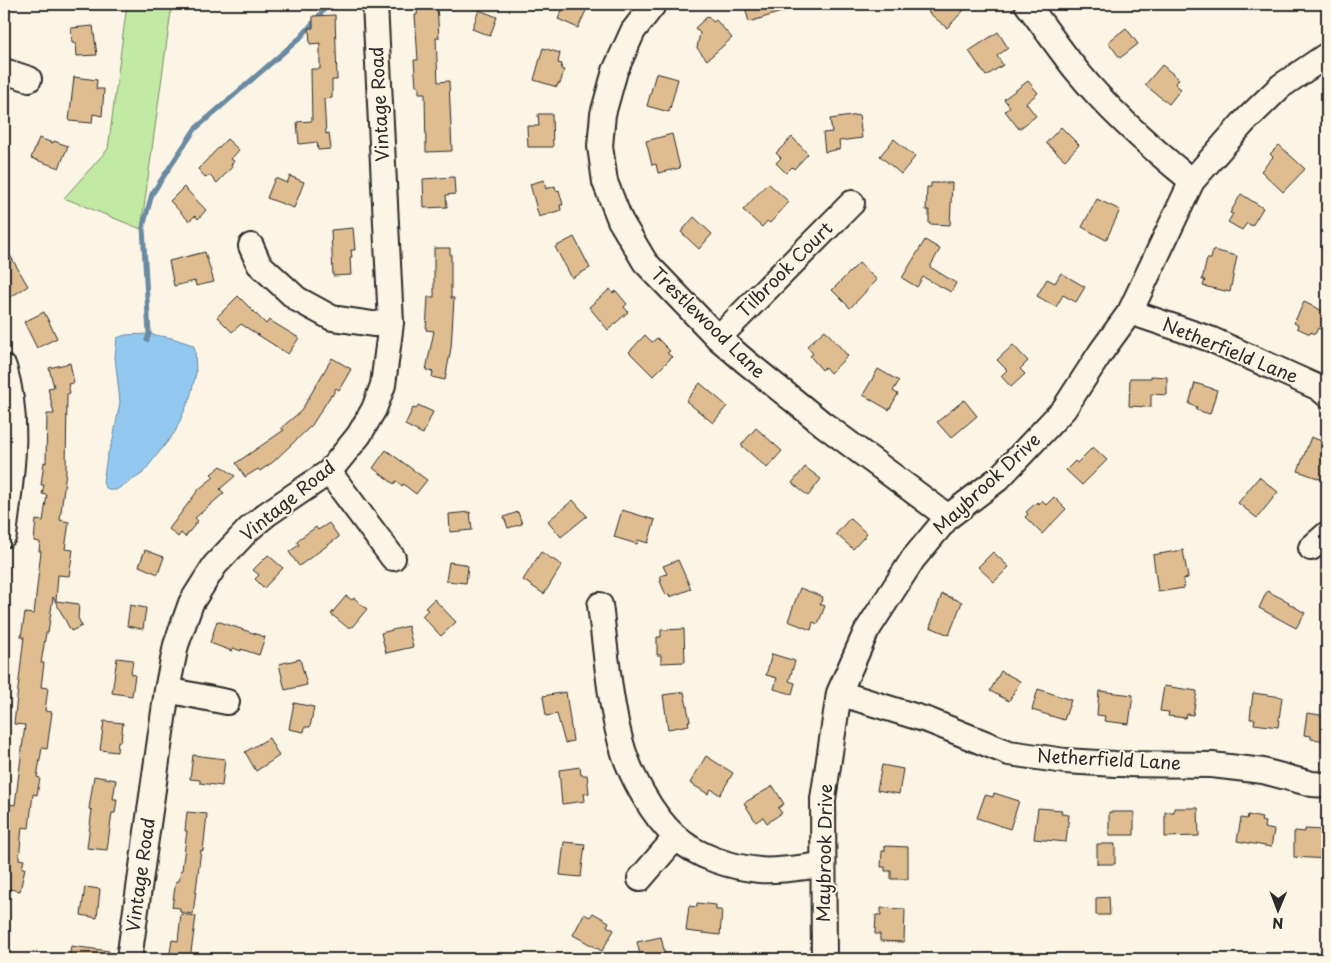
<svg xmlns="http://www.w3.org/2000/svg" width="1331" height="963" font-family="'Playpen Sans',sans-serif">
  <style>
    .green { fill: #c3eaa4; stroke: #778a68 }
    .water { fill: #93c9f1; stroke: #698aa2 }
    .lines { fill: none; stroke-linecap: round; stroke-linejoin: round }
    .stream { stroke: #698aa2; stroke-width: 5 }
    .building { fill: #dfbd91; stroke: #2b2b2b }
    .minor-casing { stroke: #2b2b2b; stroke-width: 28 }
    .minor { stroke: #fcf5e5; stroke-width: 24 }
    .labels { text-anchor: middle; stroke-width: 4; stroke-linejoin: round; paint-order: stroke }
    .street-label { font-size: 18px; fill: #2b2b2b; stroke: #fcf5e5 }
  </style>
  <rect width="100%" height="100%" fill="#fcf5e5"/>
  <filter id="ink" filterUnits="userSpaceOnUse"><feTurbulence type="fractalNoise" baseFrequency=".02" numOctaves="2"/><feDisplacementMap in="SourceGraphic" scale="10" xChannelSelector="R" yChannelSelector="G"/><feConvolveMatrix kernelMatrix="1 2 1 2 8 2 1 2 1" color-interpolation-filters="sRGB"/></filter>
  <g filter="url(#ink)">
    <path class="green" d="M127,4H172L141,229L64,198L108,149Z"/>
    <path class="water" d="M149,334L172,338L193,345L195,350L196,373L190,398L175,432L142,474L116,490H110L105,487L103,482L107,456L113,440L120,402L115,357L117,338L125,335Z"/>
    <g class="lines">
      <path class="stream" d="M147,340L149,334L143,227L152,194L195,129L300,38L329,4"/>
    </g>
    <path class="building" d="M423,4H437L439,38H436L438,82L449,81L452,151L426,152L425,93H419V86H416L414,60H418L415,15H417L418,6H423Z
      M565,4H589L578,28L558,19Z
      M744,4H797L798,7L749,22Z
      M935,4H957L964,10L947,28L928,12Z
      M479,10L497,17L490,36L472,29Z
      M335,15L337,80H332V98L324,99L326,134L329,133L331,149L318,150L317,142L299,144L297,122L312,121L311,69H320V43L310,44L309,28H313V16Z
      M708,16L713,22L716,20L732,38L707,60L697,48L700,33L695,28Z
      M93,26L97,55L77,56L76,43H72L71,28Z
      M1126,28L1138,44L1120,58L1108,42Z
      M998,32L1008,48L997,56L1003,65L986,76L969,51Z
      M543,48L560,53L558,63L562,64L561,69L564,70L560,84L558,83L557,87L534,80Z
      M1162,65L1179,79L1175,84L1181,89L1169,104L1145,85Z
      M656,73L678,79L669,112L647,106Z
      M74,77L97,80L96,89H104L102,116L93,114L92,123L69,121Z
      M1028,81L1038,93L1026,103L1036,116L1019,129L1005,111L1010,107L1004,99Z
      M538,114H552L553,147H528L527,126H539Z
      M859,115L862,138L839,141L840,149L825,152L823,133L832,132L830,119Z
      M1061,127L1079,145L1065,160L1046,143Z
      M672,134L680,168L658,173L656,164L652,165L646,141Z
      M792,137L808,154L794,169L792,167L786,173L776,163L781,158L776,153Z
      M39,138L53,143L54,141L68,146L59,168L31,158Z
      M227,139L239,150L231,159L234,161L231,165L232,167L217,183L209,175L206,178L198,169Z
      M894,139L915,157L901,174L880,156Z
      M1279,145L1305,169L1283,192L1261,171L1273,157L1270,154Z
      M290,176L304,182L294,208L267,198L275,178L287,183Z
      M454,177L455,194L446,195L447,207L424,208L423,179Z
      M544,180L546,189L555,186L556,191L559,190L563,205H560L561,210L539,217L530,184Z
      M768,183L789,202L770,223L767,221L762,227L743,210Z
      M931,183H952L950,225L929,224V210H926L927,187H931Z
      M184,187L206,210L198,219L195,216L189,221L170,201Z
      M1241,194L1263,208L1252,226L1247,223L1242,230L1228,222L1233,214L1230,213Z
      M1097,199L1120,210L1106,240L1082,227Z
      M694,217L712,234L699,249L681,232Z
      M353,228L355,250H351L352,257H350L351,275L333,276L331,230Z
      M574,237L590,268L572,278L555,247Z
      M925,240L940,249L930,267L956,283L951,292L923,277L917,287L902,278Z
      M4,245L28,286L4,301Z
      M434,248H450V254H451V298H454L451,348L445,380L432,377L433,372L426,370L434,331L426,330L428,297H434Z
      M1213,250L1237,256L1230,292L1203,286L1205,280H1202L1207,259H1211Z
      M205,252L214,282L196,286L195,281L174,286L169,261Z
      M859,263L877,280L850,308L832,290Z
      M1061,273L1085,287L1076,302L1063,295L1056,307L1037,296L1047,279L1055,283Z
      M610,289L613,293L616,291L627,304L624,307L628,312L608,330L589,307Z
      M238,296L266,324L269,320L299,338L288,354L241,324L232,332L217,317Z
      M1304,302L1327,313V333L1318,328L1315,334L1311,332L1310,334L1297,328L1298,325L1294,323Z
      M44,312L57,338L37,348L24,322Z
      M825,330L848,356L830,373L825,367L822,370L810,356L813,354L807,346Z
      M645,335L652,342L657,338L670,351L667,353L672,357L653,376L629,352Z
      M1013,345L1028,361L1020,369L1025,374L1011,387L1001,376L1007,370L997,360Z
      M332,358L351,369L339,390L336,388L332,396L331,395L312,425L273,462L260,471L258,469L245,477L236,463L284,430L281,428L301,411Z
      M70,363L74,383L68,384L70,393L67,394L66,471L60,520L69,522L65,549L73,550L69,576L58,575L56,601L79,604L78,618L82,626L71,631L53,597L48,633H46L41,663H44L41,687L48,688L45,711L52,712L47,749L42,748L37,777L40,778L37,795L33,794L29,828L22,827L19,859L24,860L22,868H25L20,891L4,888V824L8,825L10,804L15,805L25,725L14,724L23,645L24,637H21L25,613L34,614L41,551H39L40,542L34,541L36,520L43,521L47,495L42,494L44,485H41L44,462L46,463L47,414H54L48,388L54,387L49,368Z
      M878,369L899,381L893,391L898,394L889,410L863,395Z
      M1151,376L1167,377V395L1151,394V407L1129,406L1130,378H1151Z
      M700,383L727,406L713,423L686,401Z
      M1195,383L1217,390L1210,414L1196,410L1197,407L1189,404Z
      M964,400L977,416L951,438L937,422Z
      M418,405L433,412L423,434L405,425L413,408L416,409Z
      M756,428L782,451L767,468L741,445Z
      M1311,437L1327,443V468L1323,480L1298,471Z
      M1093,447L1107,460L1082,485L1066,470L1075,461L1077,463Z
      M386,450L427,480L416,494L403,484L402,486L396,481L394,484L373,468Z
      M221,466L235,476L220,489L224,493L195,518L198,521L185,537L181,533L178,537L169,529L199,489L214,477L211,474Z
      M805,467L821,479L808,496L792,483Z
      M1259,477L1278,492L1257,518L1238,503Z
      M1054,497L1066,509L1042,534L1025,517L1028,514L1026,512L1037,502L1039,504L1042,500L1046,505Z
      M573,500L587,516L561,537L548,521Z
      M622,510L655,520L648,543L638,540L637,544L614,537Z
      M470,512L472,530L450,532L449,514Z
      M518,512L522,524L508,528L504,517Z
      M850,518L867,534L853,549L836,534Z
      M329,523L339,537L299,566L289,552L299,545L297,542L299,539L316,527L318,530Z
      M145,550L164,557L158,574L139,566Z
      M1183,550L1188,578L1183,579L1184,588L1158,592L1153,555Z
      M541,552L562,565L544,594L523,580Z
      M993,552L1009,567L994,582L978,567Z
      M268,555L283,568L264,588L255,579L259,575L253,570Z
      M678,560L691,589L670,597L669,594L666,595L660,581L662,580L660,576L667,574L663,566Z
      M449,562L465,564V565L468,566L466,583L446,581Z
      M800,588L823,597L820,604L825,606L818,624L813,622L811,630L788,621Z
      M1267,591L1289,602L1288,603L1305,613L1296,628L1259,608Z
      M942,594L962,602L949,635L930,627Z
      M346,596L352,600L354,598L367,609L352,627H347L331,614Z
      M434,599L456,622L441,636L422,616L428,610L425,608Z
      M130,605L146,608L143,629L127,626Z
      M217,621L265,637L259,655L241,649V651L233,648L232,651L210,643Z
      M408,626L413,647L386,653L381,633Z
      M684,629L685,662L661,663V655H657V637H661V630Z
      M772,654L795,661L789,681L795,683L792,694L774,689L777,678L766,675Z
      M117,658L133,660L131,674L135,675L132,696L112,693Z
      M300,659L307,685L285,690L279,664Z
      M1001,671L1020,681L1009,701L990,691Z
      M1164,686L1197,691L1193,715L1187,714L1186,718L1168,716L1169,712L1160,711Z
      M1038,689L1071,700L1064,720L1032,710Z
      M1099,691L1133,695L1129,724L1104,721L1105,716L1097,715Z
      M566,692L573,741L565,743L557,714L546,716L543,696Z
      M684,692L690,721H688L689,725L668,729L663,695Z
      M1253,693L1282,697L1278,727L1254,724L1255,719H1250Z
      M294,703L314,707L310,727H305L304,732L289,729Z
      M1307,713L1327,716V741L1311,739V736L1304,735Z
      M104,721L123,723L121,741H118L117,752L100,750Z
      M269,738L279,756L256,771L245,752Z
      M193,755L225,759L222,786L200,783V780L190,779Z
      M706,756L733,773L720,795L711,789L708,794L690,783Z
      M882,765L903,769L899,794L877,790Z
      M580,767L581,775H587L589,793L584,794L585,801L562,804L559,770Z
      M94,776L116,780L113,799H117L115,813H112L107,850L87,848L92,810L89,809Z
      M773,786L784,804L778,808L782,813L767,823L763,817L756,822L744,803Z
      M994,793L1019,801L1010,829L977,818L985,795L993,797Z
      M1038,808L1062,810L1061,814L1069,815L1066,842L1034,839Z
      M1174,808H1198L1199,836L1165,837V812H1174Z
      M187,812L207,814L203,851L201,850L193,914L180,912V908L172,907L176,881H179L181,870H182L187,831H185Z
      M1109,812H1134V835H1109Z
      M1248,815L1262,818L1261,821L1265,822L1264,828L1274,830L1271,847L1237,841L1241,818L1247,819Z
      M1305,829L1323,830V833H1327V859L1294,857V833L1295,831L1305,832Z
      M564,842L585,844L581,877L560,875Z
      M1097,844H1115V864H1097Z
      M885,846L908,847V879H891V871H885V867H881L882,851H885Z
      M85,887L100,889L97,918L81,915Z
      M1109,897L1110,915H1096V898Z
      M697,903L716,905V910H722L720,935L686,931L689,906L697,907Z
      M881,908L905,909L904,942L880,941V934H875L876,915H881Z
      M593,913L609,922L607,926L614,930L602,951L573,935L584,914L590,917Z
      M181,914L196,916L190,959H169L172,940L178,941Z
      M661,937L666,959H641L637,942Z
      M71,946L109,951L108,959H69Z"/>
    <g class="lines">
      <defs>
        <path id="minor" d="M654,4L633,31L615,71L603,114L600,146L605,182L620,220L645,262L718,338L746,362L823,424L948,517
          M1027,4C1044,26 1059,49 1077,71C1111,113 1151,148 1192,181
          M4,71L29,79
          M251,246L259,264L297,299L332,318L373,324L391,323
          M1130,312L1210,339L1319,388L1327,395
          M718,338L852,203
          M4,367C21,423 11,478 4,535
          M329,472L393,558
          M1311,548L1327,534
          M600,605C606,650 609,699 621,743C629,773 652,816 676,837C697,857 731,867 759,870C777,872 804,867 823,865
          M167,690L227,702
          M839,693L930,721L1009,753L1065,761L1115,764L1212,765L1263,771L1312,784L1327,785
          M640,879L676,837
          M129,959L167,690L176,645L191,603L215,565L249,529L267,514L329,472L359,435L374,409L383,385L391,323L375,4
          M824,959L823,799L839,693L866,632L913,559L948,517L998,479L1064,409L1101,352L1130,312L1192,181L1243,123L1281,86L1327,55"/>
      </defs>
      <use href="#minor" class="minor-casing"/>
      <use href="#minor" class="minor"/>
    </g>
  </g>
  <g class="labels">
    <g class="street-label">
      <text transform="translate(380 104) rotate(-93)" y="6">Vintage Road</text>
      <text transform="translate(785 270) rotate(-45)" y="6">Tilbrook Court</text>
      <text transform="translate(708 323) rotate(44)" y="6">Trestlewood Lane</text>
      <text transform="translate(1230 351) rotate(22)" y="6">Netherfield Lane</text>
      <text transform="translate(987 484) rotate(-43)" y="6">Maybrook Drive</text>
      <text transform="translate(288 501) rotate(-39)" y="6">Vintage Road</text>
      <text transform="translate(1109 760) rotate(3)" y="6">Netherfield Lane</text>
      <text transform="translate(825 853) rotate(-89)" y="6">Maybrook Drive</text>
      <text transform="translate(141 875) rotate(-82)" y="6">Vintage Road</text>
    </g>
  </g>
  <rect width="1331" height="963" fill="none" stroke="#fcf5e5" stroke-width="20"/>
  <rect x="10" y="10" width="1311" height="943" fill="none" stroke="#2b2b2b" stroke-width="2" filter="url(#ink)"/>
  <g transform="translate(1278 910) rotate(181)" stroke="#fcf5e5" stroke-width="4" paint-order="stroke">
  <path d="M0-4L9 19L0 12L-9 19Z" fill="#2b2b2b"/>
  <text y="-8" font-size="14" font-weight="bold" text-anchor="middle" fill="#2b2b2b">N</text>
  </g>
</svg>
